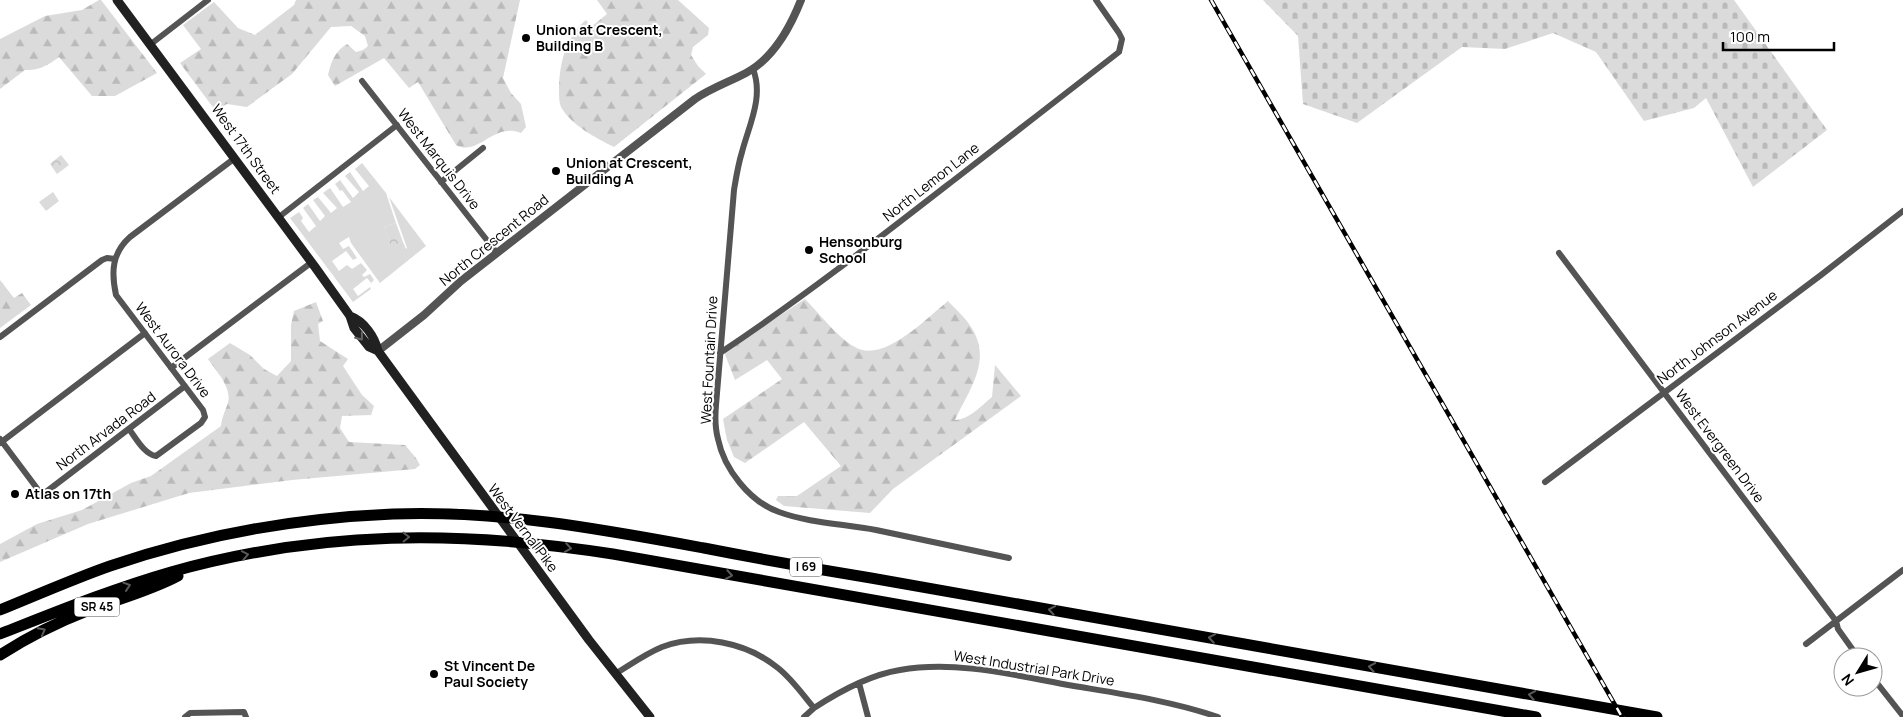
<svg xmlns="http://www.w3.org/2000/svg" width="1903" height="717" font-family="Manrope,sans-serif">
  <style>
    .green { fill: #dbdbdb }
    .forest { fill: url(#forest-firs) }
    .cemetery { fill: url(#cemetery-stones) }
    .park { fill: url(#park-crowns) }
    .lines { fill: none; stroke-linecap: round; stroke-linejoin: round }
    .minor { stroke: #545454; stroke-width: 6 }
    .tertiary { stroke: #545454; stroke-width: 8 }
    .secondary { stroke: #212121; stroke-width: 9 }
    .motorway { stroke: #000; stroke-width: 11 }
    .rail-casing { stroke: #000; stroke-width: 4.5 }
    .rail { stroke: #fff; stroke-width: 2.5; stroke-dasharray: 8; stroke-linecap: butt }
    .oneway { stroke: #646464 }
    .oneway2 { stroke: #595959 }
    .poi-dot { fill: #000; stroke: #fff; stroke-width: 2 }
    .labels { text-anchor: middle; stroke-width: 4; stroke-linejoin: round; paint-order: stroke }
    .shield { fill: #fff; stroke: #4c4c4c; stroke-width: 1 }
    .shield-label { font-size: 12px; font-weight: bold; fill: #000 }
    .poi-label { font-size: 14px; font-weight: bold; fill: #000; stroke: #fff; text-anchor: start }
    .street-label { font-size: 14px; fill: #000; stroke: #fff }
  </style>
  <defs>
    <pattern id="forest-firs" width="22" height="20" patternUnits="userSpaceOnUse" patternTransform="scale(1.25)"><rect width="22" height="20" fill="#dbdbdb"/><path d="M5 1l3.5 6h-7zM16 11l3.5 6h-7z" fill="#bababa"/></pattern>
    <pattern id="cemetery-stones" width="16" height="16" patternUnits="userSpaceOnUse" patternTransform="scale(1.25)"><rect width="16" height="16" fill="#dbdbdb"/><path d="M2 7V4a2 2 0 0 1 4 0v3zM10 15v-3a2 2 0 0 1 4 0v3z" fill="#bababa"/></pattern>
    <pattern id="park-crowns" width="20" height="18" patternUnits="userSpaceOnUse" patternTransform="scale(1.25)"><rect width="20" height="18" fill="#dbdbdb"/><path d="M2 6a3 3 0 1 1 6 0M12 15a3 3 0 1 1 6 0" fill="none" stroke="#bababa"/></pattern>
  </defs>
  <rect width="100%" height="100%" fill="#fff"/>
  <path class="green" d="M362,163L386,193L396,223L384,227L391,245L403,242L406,249L407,248L389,197L426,246L380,283L351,243L349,237L339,243L343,249L349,246L357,258L353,260L346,251L332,261L339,271L347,265L352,269L361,263L367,270L362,275L364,277L370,274L374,280L371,283L367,278L353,289L358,296L370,287L371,289L353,302L290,218L299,212L303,218L301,221L309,232L316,226L303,208L308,204L320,221L325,216L313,200L318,197L331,213L337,208L323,193L330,188L343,207L351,202L342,190L340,191L335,184L340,180L353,198L359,192L345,176L350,172L363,191L369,186L355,169Z
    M53,192L59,201L46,211L39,202Z"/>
  <path class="forest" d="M99,0H101L157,73L115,96H92L59,57C48,65 39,71 25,70L0,89V39L45,16L82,10Z
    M296,0H520L503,78L511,93L521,104L526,127L521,133C493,122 479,157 456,145L418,82L409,88L384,58L335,86L328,75C331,62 335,51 347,44L356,52L363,50L368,46L365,36L351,26L331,27L292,74L247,107L227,104L215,110L180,63L201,49L183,25L214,2L238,28L255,35L294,5Z
    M597,0H678L709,28L708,35L693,47L691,55L698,66L706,74L614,147C596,138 571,125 561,107C559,102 559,97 559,91C559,66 565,37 586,20L591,27L607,14Z
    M0,280L14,298L22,293L31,305L0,328Z
    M805,299C820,314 840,341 859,349C887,360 928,317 948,301C955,309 965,317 971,327C993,360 969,390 955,420C969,420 982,405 992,397L995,365L1021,396L893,489L870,513L784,506L776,500L778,496H797L841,466L804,422L745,463L734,457L727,440L723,419L782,379L767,360L735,380L724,352Z
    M316,302L323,321L318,324L320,341L348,359L343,366L362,395L374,406L371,415L342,416L340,428L349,442L405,445L416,458L420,465L415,469L292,480L189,493L88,524L0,562V544L37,524L82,510L131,483L151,476L221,426C222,417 225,411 228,403C232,387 216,371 208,359L230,343L250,355L264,369L277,376L291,361V325L294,311Z"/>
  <path class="cemetery" d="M1263,0H1734L1827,130L1753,187L1706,98L1694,108L1644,121L1596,52L1553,33L1505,49L1462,47L1357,123L1303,104L1298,36Z"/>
  <path class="park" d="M61,155L69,165L57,174L50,164Z
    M396,223L403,242L391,246L384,227Z"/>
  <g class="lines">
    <path class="minor" d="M151,44L208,0
      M753,69C764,97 749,125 742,152C738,165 736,178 734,190L716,405C715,416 715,428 718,439C724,469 750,502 779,512C809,523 844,524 876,530C920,539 965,549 1009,558
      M362,81L497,253
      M441,182L483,148
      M279,217L397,125
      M1559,253L1836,621L1838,629L1858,657
      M0,337L102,260L107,258L115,259
      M720,353C801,299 878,239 954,180C1009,137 1064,95 1119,52L1122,39L1119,33L1096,0
      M171,368L312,262
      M129,429C136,438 144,454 156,456L201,423L205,417L203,410L116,295C111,272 112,253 130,237L235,158
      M0,439L42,495L185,386
      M0,443L145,333
      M1545,482L1821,275L1903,211
      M1806,644L1903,570
      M615,674C630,665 645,654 662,647C700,633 746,642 778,668C792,679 803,695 814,708C840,691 869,675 900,670C958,660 1017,676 1074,686C1122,694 1171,701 1218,717
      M1873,678L1903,716
      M859,683L868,717
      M185,717L190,713L244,712L246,717
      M804,717L814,708"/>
    <path class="tertiary" d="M378,351L424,315L461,281L695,99C711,88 729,82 746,73C774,58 790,28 801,0"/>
    <path class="secondary" d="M117,0L315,267L350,316L354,328L369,347L378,351
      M350,316C364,321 375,337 378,351L589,640L650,717"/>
    <path class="motorway" d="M0,610C37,595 73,579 110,566C201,535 298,518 393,514C499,510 601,529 704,548C760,559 816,569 871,578C1133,624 1395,671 1657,717
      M0,634C56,612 112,589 171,572C321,530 460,530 613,554L1536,717
      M0,655C28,637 58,622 89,610C119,599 150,591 178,576"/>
    <defs>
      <path id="rail" d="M1211,0L1622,717"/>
    </defs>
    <use href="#rail" class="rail-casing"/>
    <use href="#rail" class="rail"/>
  </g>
  <defs><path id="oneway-chevron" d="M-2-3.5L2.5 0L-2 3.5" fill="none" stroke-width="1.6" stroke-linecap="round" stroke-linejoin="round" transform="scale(1.25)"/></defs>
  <use class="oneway" href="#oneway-chevron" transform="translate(360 337) rotate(52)"/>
  <g class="oneway2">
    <use href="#oneway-chevron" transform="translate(406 537) rotate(-1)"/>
    <use href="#oneway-chevron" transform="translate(568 548) rotate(8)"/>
    <use href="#oneway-chevron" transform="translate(245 555) rotate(-11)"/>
    <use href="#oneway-chevron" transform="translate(729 575) rotate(10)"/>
    <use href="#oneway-chevron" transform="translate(127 586) rotate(-18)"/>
    <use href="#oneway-chevron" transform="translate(1052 610) rotate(-170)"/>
    <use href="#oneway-chevron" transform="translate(42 631) rotate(-28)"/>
    <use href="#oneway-chevron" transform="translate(1212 638) rotate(-170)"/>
    <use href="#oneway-chevron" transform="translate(1372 667) rotate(-170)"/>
    <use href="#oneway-chevron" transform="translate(1532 695) rotate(-170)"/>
  </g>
  <g class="poi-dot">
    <circle cx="526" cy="38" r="5"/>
    <circle cx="556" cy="171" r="5"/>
    <circle cx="809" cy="250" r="5"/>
    <circle cx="15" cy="494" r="5"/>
    <circle cx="434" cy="674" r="5"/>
  </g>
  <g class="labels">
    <g class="shield">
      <rect x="790" y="557.5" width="32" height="19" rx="4"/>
      <rect x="74.5" y="597.5" width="45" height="19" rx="4"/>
    </g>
    <g class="shield-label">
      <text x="806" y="571">I 69</text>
      <text x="97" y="611">SR 45</text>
    </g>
    <g class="poi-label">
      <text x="536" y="35">Union at Crescent,<tspan x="536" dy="16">Building B</tspan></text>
      <text x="566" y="168">Union at Crescent,<tspan x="566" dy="16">Building A</tspan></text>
      <text x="819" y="247">Hensonburg<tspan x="819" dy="16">School</tspan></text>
      <text x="25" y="499">Atlas on 17th</text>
      <text x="444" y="671">St Vincent De<tspan x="444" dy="16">Paul Society</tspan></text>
    </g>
    <g class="street-label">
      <text transform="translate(246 149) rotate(54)" y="5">West 17th Street</text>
      <text transform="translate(439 159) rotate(52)" y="5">West Marquis Drive</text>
      <text transform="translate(931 182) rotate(-38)" y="5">North Lemon Lane</text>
      <text transform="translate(494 240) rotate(-39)" y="5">North Crescent Road</text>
      <text transform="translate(1717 337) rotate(-37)" y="5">North Johnson Avenue</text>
      <text transform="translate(173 350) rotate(53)" y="5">West Aurora Drive</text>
      <text transform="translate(709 360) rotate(-87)" y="5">West Fountain Drive</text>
      <text transform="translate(106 431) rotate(-37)" y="5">North Arvada Road</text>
      <text transform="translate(1720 446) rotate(53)" y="5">West Evergreen Drive</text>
      <text transform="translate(523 528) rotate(53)" y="5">West Vernal Pike</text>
      <text transform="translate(1034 668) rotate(9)" y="5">West Industrial Park Drive</text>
    </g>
  </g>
  <g transform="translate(1858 672) rotate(233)"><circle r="24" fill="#ffffff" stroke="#999999"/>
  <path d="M0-4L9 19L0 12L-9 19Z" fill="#000000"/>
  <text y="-8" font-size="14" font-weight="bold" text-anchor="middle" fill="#000000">N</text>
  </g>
  <path d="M1723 42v8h111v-8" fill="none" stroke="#000000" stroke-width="2.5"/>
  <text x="1730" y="42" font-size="15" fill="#000000" stroke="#ffffff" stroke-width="4" paint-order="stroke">100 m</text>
</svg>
